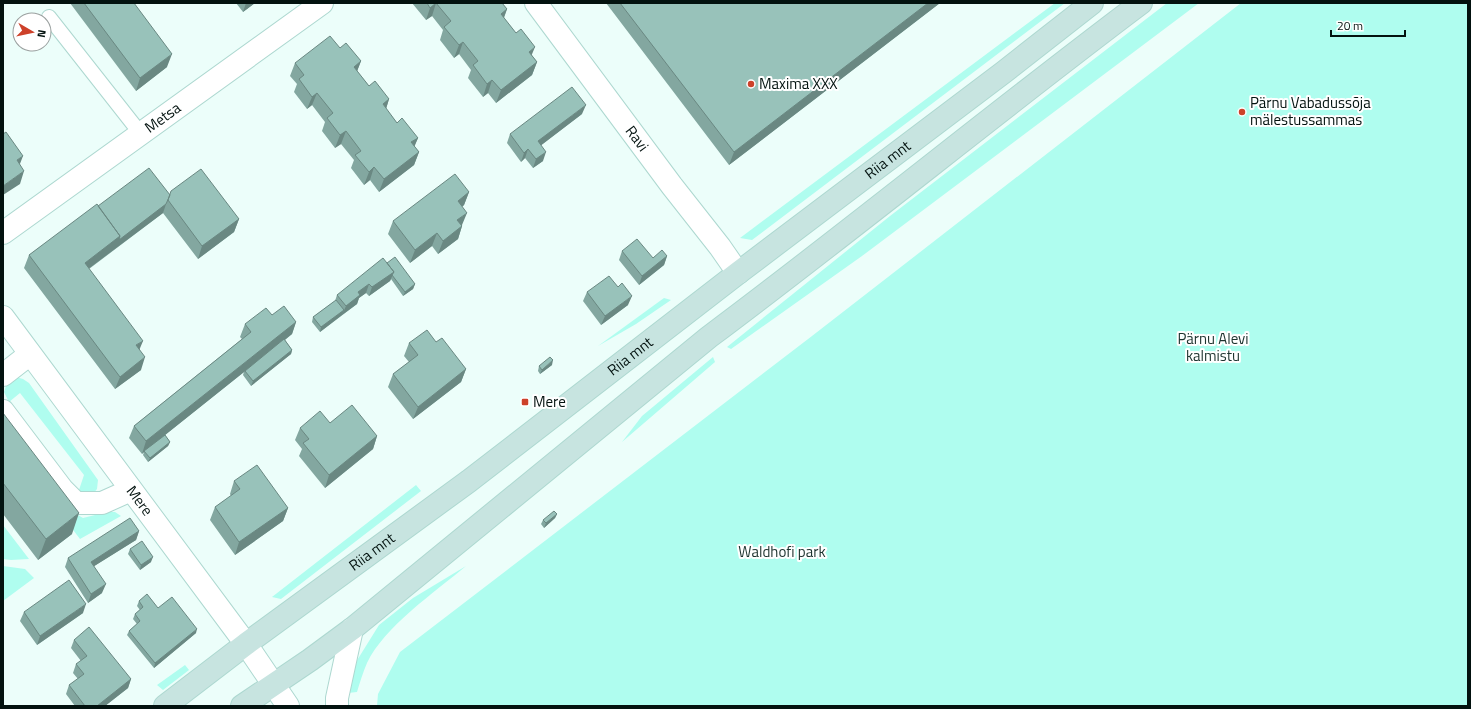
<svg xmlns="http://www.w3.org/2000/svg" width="1471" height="709" font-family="'Titillium Web',sans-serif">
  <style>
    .green { fill: #affdef }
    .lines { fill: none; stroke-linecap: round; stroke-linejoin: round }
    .lane-casing { stroke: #add8d0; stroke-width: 16 }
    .street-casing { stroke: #add8d0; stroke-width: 24 }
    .secondary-casing { stroke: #add8d0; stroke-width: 24 }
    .lane { stroke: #fff; stroke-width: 14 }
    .street { stroke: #fff; stroke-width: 22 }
    .secondary { stroke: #c7e4e0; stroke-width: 22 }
    .wall { fill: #83a7a0 }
    .shaded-wall { fill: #6a8882 }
    .building { fill: #98c2ba; stroke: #6a8882 }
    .poi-dot { fill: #cd412a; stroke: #fff; stroke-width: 1.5 }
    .labels { text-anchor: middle; stroke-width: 4; stroke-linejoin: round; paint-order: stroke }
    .poi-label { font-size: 15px; fill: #03120f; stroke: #fff; text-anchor: start }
    .street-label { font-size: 15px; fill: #03120f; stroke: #fff }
    .park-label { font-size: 15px; fill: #1d332f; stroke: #fff }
  </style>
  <rect width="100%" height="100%" fill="#ecfefa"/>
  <path class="green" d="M1055,3H1065L752,240L740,238Z
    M1167,3H1199L862,256L731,349L727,347L890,216Z
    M1241,3H1468V706H377L378,694L400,652L812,336Z
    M664,298L671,300L636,324L598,346Z
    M713,357L715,362L622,442L642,416Z
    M16,377L23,379L29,383L98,480L97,489L92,495L77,496L84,475L20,393L9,402L4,392L7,383Z
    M416,485L421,491L281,599L272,597Z
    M107,512H115L121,516L80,539L61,514H76L83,518Z
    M3,525L29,559L11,560L3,559Z
    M3,566L25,569L34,578L3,601Z
    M466,566C435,592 384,627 367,663C363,672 360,682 357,692L348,693L356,662L379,625L413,598Z
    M185,665L189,670L163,690L157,685Z"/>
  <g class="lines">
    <defs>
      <path id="lane" d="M49,17L141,134"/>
      <g id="street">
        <path id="s1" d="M536,3L672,186L720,247L738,273"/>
        <path id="s2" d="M3,233L322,3"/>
        <path id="s3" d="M3,317L246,644L288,706"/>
        <path d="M3,375L30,354"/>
        <path d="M3,411L62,489L76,503H102L131,490"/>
        <path d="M337,706V698L352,629"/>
      </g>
      <g id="secondary">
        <path id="s4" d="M165,706L246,644L469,481L738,273L1004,72L1092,3"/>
        <path d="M242,706L310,660L352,629L709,337C855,228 996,112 1141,3"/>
      </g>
    </defs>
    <use href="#lane" class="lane-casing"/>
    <use href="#street" class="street-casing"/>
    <use href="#secondary" class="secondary-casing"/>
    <use href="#lane" class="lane"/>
    <use href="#street" class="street"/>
    <use href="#secondary" class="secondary"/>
  </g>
  <path class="wall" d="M70,3H134L167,67L136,91Z
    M236,3H255L243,12Z
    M412,3H502L507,9L504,18L537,62L532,75L496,103L488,93L483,97L468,78L471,70L459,54L454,58L440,40L443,30L432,16L426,20Z
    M606,3H940L729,165Z
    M340,48L361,61L357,71L369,86L389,99L386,109L397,123L418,138L414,146L419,152L414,165L379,192L370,180L364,185L351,168L354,160L341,144L335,148L322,131L325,122L312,105L307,109L294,92L297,84L290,76L295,63Z
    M582,114L541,145L543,161L533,168L525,158L521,162L507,143L510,134Z
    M469,192L464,205L462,207V226L458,239L438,254L432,246L410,263L388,234L393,221Z
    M170,195L239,219L234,232L198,259L163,213L89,269L140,350L141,370L115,389L24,268L29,255L98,206Z
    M622,251L653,258L667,256L664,265L639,285L619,260Z
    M387,263L415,284L413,289L403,296L391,279L390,281L369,296L366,293L359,298L357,304L320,332L312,322L313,317L335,301L337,295Z
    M587,292L628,305L601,325L583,301Z
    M272,315L296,322L292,334L285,340L292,350L291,354L251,386L243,375L244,372L165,435L170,442L168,446L148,462L143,455L144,452L142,454L129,438L134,426L242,339L240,337L245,324Z
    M436,342L466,369L461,382L413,419L388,387L393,374L409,362L404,356L409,343Z
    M552,365L540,374L538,371L539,366Z
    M3,413L72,534L38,560L3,514Z
    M330,423L377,436L373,449L325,488L299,456L302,449L295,440L300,428Z
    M234,481L288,508L283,521L235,555L210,520L215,507L231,496L230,494Z
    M557,514L555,518L544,528L541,524L543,520Z
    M139,531L136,540L94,566L102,593L88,603L65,567L68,558Z
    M130,549L151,562L140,570L128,554Z
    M139,601L158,608L196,633L154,668L127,635L129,631L137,624L133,619L135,614L140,610L137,606Z
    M24,612L83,613L37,645L20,621Z
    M74,640L131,679L128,688L105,706H75L66,694L69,685L78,679L73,673L76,664L81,661L71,648Z"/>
  <path class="shaded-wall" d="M246,3H255L243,12Z
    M436,3L432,16L426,20L430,8Z
    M928,3H940L729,165L734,152Z
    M507,9L502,22L501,14Z
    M463,42L459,54L454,58L459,45Z
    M535,47L530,59L529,52Z
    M172,54L167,67L136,91L140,78Z
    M361,61L356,74L354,67Z
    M537,62L532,75L496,103L501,90Z
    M492,80L488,93L483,97L487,84Z
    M317,93L312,105L307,109L312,97Z
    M389,99L385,112L383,104Z
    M586,105L582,114L535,150L538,141Z
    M346,131L341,144L335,148L340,135Z
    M418,138L413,150L411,142Z
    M528,149L525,158L521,162L524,153Z
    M419,152L414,165L379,192L384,179Z
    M546,152L543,161L533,168L536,159Z
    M23,156L18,169L17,160Z
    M374,167L370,180L364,185L369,172Z
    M24,171L20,184L3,195V186Z
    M469,192L464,205L453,214L458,201Z
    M166,204L163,213L80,275L85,263L120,236Z
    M467,213L462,225L453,233L457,220Z
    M239,219L234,232L198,259L202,246Z
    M462,226L458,239L438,254L443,241Z
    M437,233L432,246L410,263L415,250Z
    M667,256L664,265L639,285L642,276Z
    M394,272L390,281L369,296L372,287Z
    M369,284L366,293L359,298L357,304L342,315L346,306L358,292Z
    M415,284L413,289L403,296L405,292Z
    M632,296L628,305L601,325L605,316Z
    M344,310L342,315L320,332L321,327Z
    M296,322L292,334L245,371L244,372L145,451H144V452L142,454L146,441Z
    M143,341L138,353L136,345Z
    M292,350L291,354L251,386L253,381Z
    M145,357L141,370L115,389L120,377Z
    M553,360L552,365L540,374L542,370Z
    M466,369L461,382L413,419L418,407Z
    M377,436L373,449L325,488L329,475Z
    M170,442L168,446L148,462L150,458Z
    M288,508L283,521L235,555L239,542Z
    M79,513L72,534L38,560L46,539Z
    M557,514L555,518L544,528L546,523Z
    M139,531L136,540L88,570L91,562Z
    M153,557L151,562L140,570L141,565Z
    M106,584L102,593L88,603L91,594Z
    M86,604L83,613L37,645L40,636Z
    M197,629L196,633L154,668L155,663Z
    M131,679L128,688L105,706H97Z"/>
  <path class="building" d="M84,3H134L172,54L140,78Z
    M427,3H502L507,9L501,14L516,33L521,29L535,47L529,52L537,62L501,90L492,80L487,84L473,65L478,61L463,42L459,45L444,27L451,21L436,3L430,8Z
    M620,3H928L734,152Z
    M330,36L340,48L346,43L361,61L354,67L369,86L375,81L389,99L383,104L397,123L402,118L418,138L411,142L419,152L384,179L374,167L369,172L355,155L361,151L346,131L340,135L327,118L333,113L317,93L312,97L299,79L304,75L295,63Z
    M572,87L586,105L538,141L546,152L536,159L528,149L524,153L510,134Z
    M6,132L23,156L17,160L24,171L3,186V134Z
    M149,168L170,195L166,204L119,240L120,236L98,206Z
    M201,169L239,219L202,246L168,200L171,191Z
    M455,174L469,192L458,201L467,213L457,220L462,226L443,241L437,233L415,250L393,221Z
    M97,204L120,236L85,263L143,341L136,345L145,357L120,377L29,255Z
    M637,239L653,258L662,250L667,256L642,276L622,251Z
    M395,257L415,284L405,292L392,275L394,272L387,263Z
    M383,258L394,272L372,287L369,284L358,292L360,295L346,306L337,295Z
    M609,276L618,287L622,283L632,296L605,316L587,292Z
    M336,300L344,310L321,327L313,317Z
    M284,306L296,322L146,441L134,426L251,332L245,324L266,308L272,315Z
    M427,330L436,342L442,338L466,369L418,407L393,374L418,355L409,343Z
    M284,339L292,350L253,381L245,371Z
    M550,357L553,360L542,370L539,366Z
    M352,405L377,436L329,475L303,443L309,439L300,428L320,411L330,423Z
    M3,413L79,513L46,539L3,483Z
    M165,435L170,442L150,458L144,451Z
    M257,465L288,508L239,542L215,507L240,489L234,481Z
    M554,511L557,514L546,523L543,520Z
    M130,518L139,531L91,562L106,584L91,594L68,558Z
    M142,541L153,557L141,565L130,549Z
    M69,580L86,604L40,636L24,612Z
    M147,594L158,608L172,597L197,629L155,663L129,631L140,621L135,614L143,607L139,601Z
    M89,627L131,679L97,706H85L69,685L84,674L76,664L87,656L74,640Z"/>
  <g class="poi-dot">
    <circle cx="751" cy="84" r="4"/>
    <circle cx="1242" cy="112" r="4"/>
    <rect x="521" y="398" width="8" height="8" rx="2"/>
  </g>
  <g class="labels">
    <g class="poi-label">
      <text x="759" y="89">Maxima XXX</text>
      <text x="1250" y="108">Pärnu Vabadussõja<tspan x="1250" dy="17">mälestussammas</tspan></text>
      <text x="533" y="407">Mere</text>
    </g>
    <g class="street-label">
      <text dy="5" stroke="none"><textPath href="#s2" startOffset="197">Metsa</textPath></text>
      <text dy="5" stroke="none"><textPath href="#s1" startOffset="169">Ravi</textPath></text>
      <text dy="5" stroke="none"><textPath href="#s4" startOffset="906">Riia mnt</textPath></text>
      <text dy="5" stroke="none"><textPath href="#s4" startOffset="582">Riia mnt</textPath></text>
      <text dy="5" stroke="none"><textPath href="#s3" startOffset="229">Mere</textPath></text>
      <text dy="5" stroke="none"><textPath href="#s4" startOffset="258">Riia mnt</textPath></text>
    </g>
    <g class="park-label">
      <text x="1213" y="344">Pärnu Alevi<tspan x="1213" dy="17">kalmistu</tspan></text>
      <text x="782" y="557">Waldhofi park</text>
    </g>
  </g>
  <rect width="1471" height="709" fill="none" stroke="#03120f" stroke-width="8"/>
  <g transform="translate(32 32) rotate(99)"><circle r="19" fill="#ffffff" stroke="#9aa09f"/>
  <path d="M0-3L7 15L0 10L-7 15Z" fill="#cd412a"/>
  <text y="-6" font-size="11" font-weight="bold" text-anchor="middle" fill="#03120f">N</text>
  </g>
  <path d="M1331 30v6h74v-6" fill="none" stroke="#03120f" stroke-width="2"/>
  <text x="1337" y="30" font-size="12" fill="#03120f" stroke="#ffffff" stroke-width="3" paint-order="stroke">20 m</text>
</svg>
